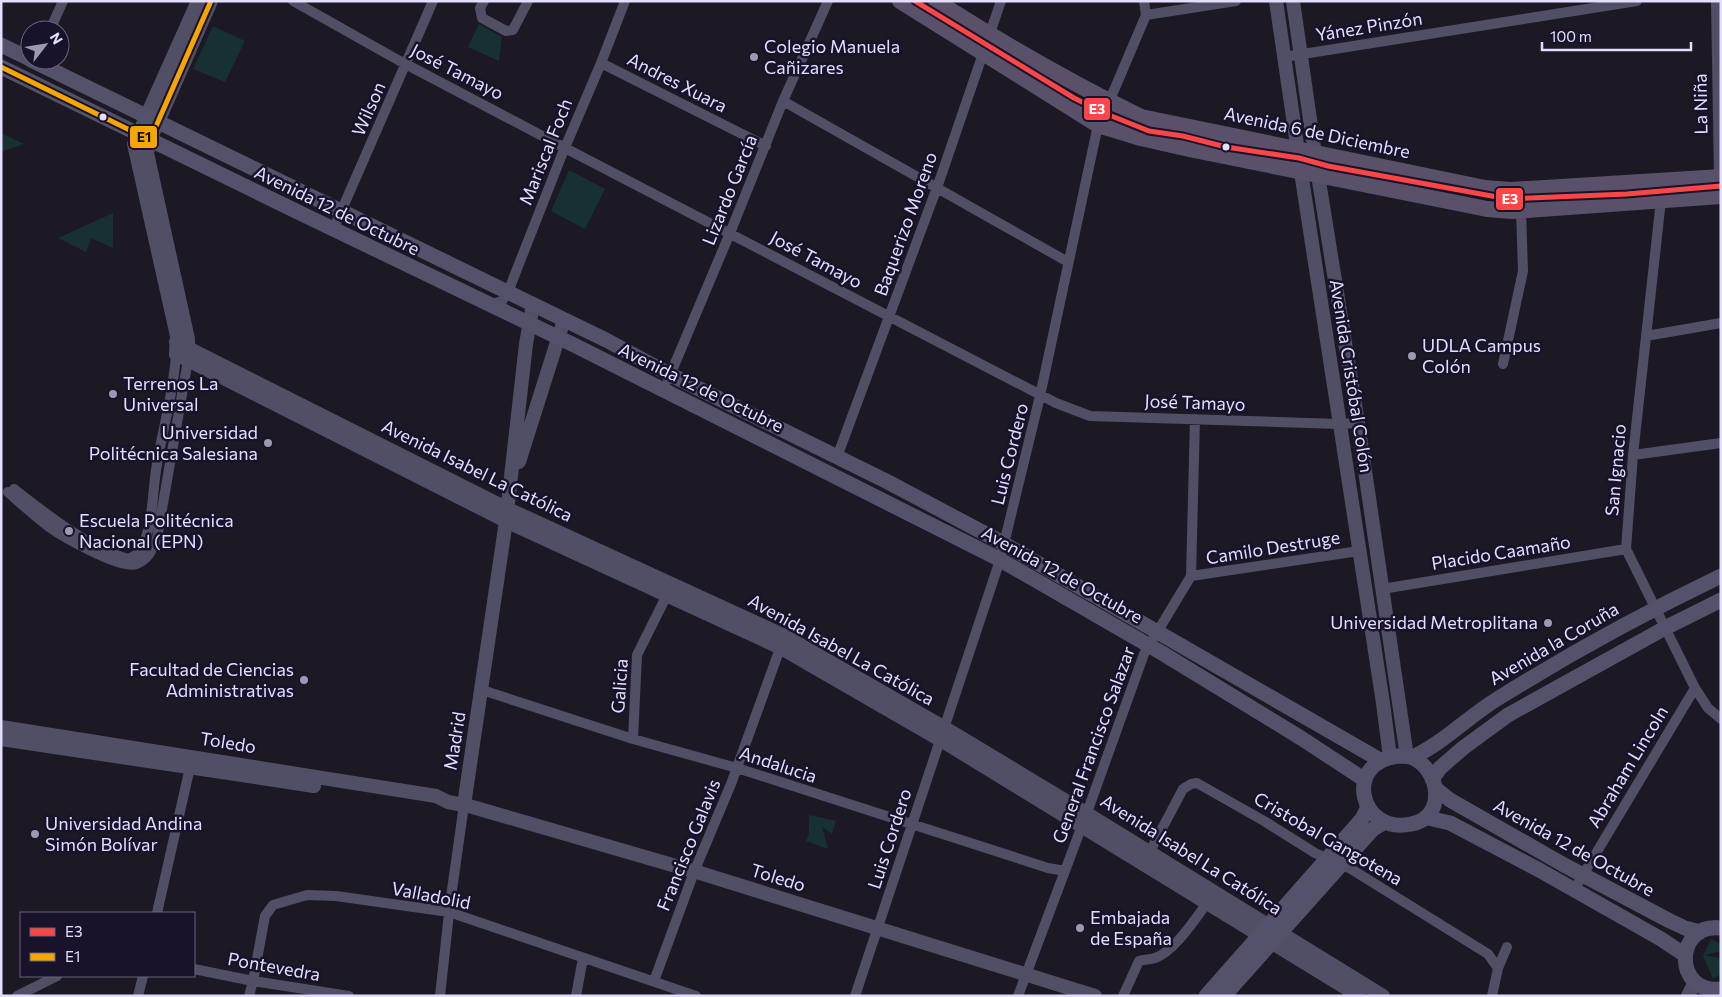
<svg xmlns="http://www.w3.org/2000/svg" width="1722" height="997" font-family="Commissioner,sans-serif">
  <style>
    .green { fill: #173032 }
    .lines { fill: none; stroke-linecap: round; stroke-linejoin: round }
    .minor { stroke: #514f65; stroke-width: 10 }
    .tertiary { stroke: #514f65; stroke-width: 14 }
    .secondary { stroke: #54526b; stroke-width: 15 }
    .primary { stroke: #595069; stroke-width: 16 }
    .bus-1-casing { stroke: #18132b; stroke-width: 9 }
    .bus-2-casing { stroke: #18132b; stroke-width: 9 }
    .bus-1 { stroke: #ff4646; stroke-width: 5 }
    .bus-2 { stroke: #f7a600; stroke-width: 5 }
    .poi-dot { fill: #9d99b1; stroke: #18132b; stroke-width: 2 }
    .bus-dot { fill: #e3defd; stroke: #18132b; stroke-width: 2 }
    .labels { text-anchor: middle; stroke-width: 5; stroke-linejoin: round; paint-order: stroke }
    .street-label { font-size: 18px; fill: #e3defd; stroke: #18132b }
    .poi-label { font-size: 18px; fill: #e3defd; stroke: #18132b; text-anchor: start }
    .line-badge { stroke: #18132b; stroke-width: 2 }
    .badge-label { font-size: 14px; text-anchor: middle; font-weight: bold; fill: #fff }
    .pale-badge-label { font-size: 14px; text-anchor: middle; font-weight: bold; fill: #111 }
  </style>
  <rect width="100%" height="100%" fill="#1c1925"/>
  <path class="green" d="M479,24L502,37L499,61L468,47Z
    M213,26L245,41L225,82L193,69Z
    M1,133L24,144L1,152Z
    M569,170L605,189L585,229L551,211Z
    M113,213V248L91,238L86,252L58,238Z
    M809,815L836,821L832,834L822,827L828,849L806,841L809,834Z
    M1711,939L1721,944V951L1704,955L1720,958L1721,974L1713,979L1703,956Z"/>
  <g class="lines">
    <path class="minor" d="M293,1L398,60L565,148L1056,403L1090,416L1339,424L1358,423
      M484,1L480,8L482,18L506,31L513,30L528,1
      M1716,1L1719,177
      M1146,15L1236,1
      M50,30L63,1
      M1284,57L1637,1
      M601,63L766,146
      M783,101L1068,262
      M1661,200L1633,455L1626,549L1695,688L1708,708L1721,719
      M333,230L433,1
      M489,305L502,301L508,292L561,157L601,63L625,1
      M1646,336L1721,323
      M1503,364L1523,271L1521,210
      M668,380L730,233L783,101L828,1
      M1633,455L1721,443
      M837,457L939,182L1001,1
      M14,489C50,517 84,544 127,559C134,557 139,554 142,547C154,522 152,491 157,464C163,427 174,391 176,354
      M8,492C21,504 35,516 49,527C63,537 121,570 136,564C149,559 152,550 157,538L188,360
      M1191,576L1359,551
      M1382,589L1626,549
      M482,690L633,739L737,768L1048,868L1065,871
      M633,739L637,655L670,589
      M1147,857L1183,789L1191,784L1197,783L1264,821L1315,853L1351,869L1488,954L1498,968L1492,996
      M1574,890L1695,688
      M157,913L191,763
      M1498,968L1507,947
      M194,969L253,981L349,996
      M654,981L694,872L731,784L782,643
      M17,996L57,976
      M138,996L143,976
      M249,996L253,981L265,916L273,905L307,895L336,896L449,912L696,996
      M440,996L450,904L464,805
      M576,996L583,958
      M855,996L1000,560L1040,396L1098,125L1109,102L1146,15L1144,1
      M1018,996L1089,807L1144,654L1191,576L1195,419
      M1123,996L1139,961C1145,959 1150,960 1155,958C1174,952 1195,919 1207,903"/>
    <path class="tertiary" d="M198,1L134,144L177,336L176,354L506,521L781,648L949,745L1359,996
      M1276,1L1301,172L1383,703L1390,757
      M1293,1L1318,175L1358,423L1407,757
      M176,342L508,509L785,636L945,728L1081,810L1383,996
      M188,355V339L147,153L150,140L211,1
      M519,462L564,320
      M1,727L436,796L448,802L469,806L700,873L1095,996
      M1,739L314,786
      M464,805L506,521L526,344L533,305
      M1688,996L1695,982"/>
    <path class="secondary" d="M1,45L30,59
      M31,60L606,340L671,375L886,481L1001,542L1380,760
      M1,67L300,213L574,345L997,558L1162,653L1301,738L1365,780
      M1398,756C1403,756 1409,756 1413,758C1441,771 1446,818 1411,824C1359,835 1343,762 1398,756Z
      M1413,757C1443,743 1468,717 1497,699C1569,654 1644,613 1721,576
      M1432,779L1440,768L1463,748L1508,715L1665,628L1721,600
      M1435,788L1450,800L1564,865L1670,921L1685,928L1700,932
      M1428,818L1450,823L1541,871L1661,939L1685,955
      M1721,928C1674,922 1673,995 1721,989
      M1206,996L1362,819L1368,807
      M1224,996L1373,829L1385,822"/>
    <path class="primary" d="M900,1L1098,125L1141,138L1189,149L1487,209L1512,211L1721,196
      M936,1C1002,43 1071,83 1141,117L1485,188L1511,190L1721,177"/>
    <defs>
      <path id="bus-1" d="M915,1L1074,98L1104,113L1149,131L1183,136L1226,147L1299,158L1328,166L1508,199L1627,194L1721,186"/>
      <path id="bus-2" d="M1,67L150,140L211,1"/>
    </defs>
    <use href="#bus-1" class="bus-1-casing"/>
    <use href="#bus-2" class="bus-2-casing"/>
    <use href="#bus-1" class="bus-1"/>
    <use href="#bus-2" class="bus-2"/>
  </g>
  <g class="poi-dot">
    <circle cx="754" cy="57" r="5"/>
    <circle cx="1412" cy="356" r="5"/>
    <circle cx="113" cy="394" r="5"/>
    <circle cx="268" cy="443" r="5"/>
    <circle cx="69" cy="531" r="5"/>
    <circle cx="1548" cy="623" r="5"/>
    <circle cx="304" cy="680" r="5"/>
    <circle cx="35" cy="834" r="5"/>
    <circle cx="1080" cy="928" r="5"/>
  </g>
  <g class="bus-dot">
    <circle cx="103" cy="117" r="4.5"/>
    <circle cx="1226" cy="147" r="4.5"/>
  </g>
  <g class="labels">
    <g class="street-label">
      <text transform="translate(1369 27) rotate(-9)" y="6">Yánez Pinzón</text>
      <text transform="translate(457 72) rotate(27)" y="6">José Tamayo</text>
      <text transform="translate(677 83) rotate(27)" y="6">Andres Xuara</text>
      <text transform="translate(1701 104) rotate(-91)" y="6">La Niña</text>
      <text transform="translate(369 109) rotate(-66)" y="6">Wilson</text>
      <text transform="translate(1317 133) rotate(12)" y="6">Avenida 6 de Diciembre</text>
      <text transform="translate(546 152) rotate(-68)" y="6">Mariscal Foch</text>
      <text transform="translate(730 190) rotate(-68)" y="6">Lizardo García</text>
      <text transform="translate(337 211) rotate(26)" y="6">Avenida 12 de Octubre</text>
      <text transform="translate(906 224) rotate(-70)" y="6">Baquerizo Moreno</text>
      <text transform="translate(816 260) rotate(28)" y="6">José Tamayo</text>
      <text transform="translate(1351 376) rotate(81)" y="6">Avenida Cristóbal Colón</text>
      <text transform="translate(701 388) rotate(26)" y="6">Avenida 12 de Octubre</text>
      <text transform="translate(1195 403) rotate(2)" y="6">José Tamayo</text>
      <text transform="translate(1010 454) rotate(-76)" y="6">Luis Cordero</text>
      <text transform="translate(1616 470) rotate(-85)" y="6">San Ignacio</text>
      <text transform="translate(477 471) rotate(26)" y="6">Avenida Isabel La Católica</text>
      <text transform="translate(1273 548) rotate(-9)" y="6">Camilo Destruge</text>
      <text transform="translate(1501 553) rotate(-9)" y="6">Placido Caamaño</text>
      <text transform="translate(1062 575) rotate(29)" y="6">Avenida 12 de Octubre</text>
      <text transform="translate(1554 644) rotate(-30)" y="6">Avenida la Coruña</text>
      <text transform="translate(841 650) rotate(29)" y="6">Avenida Isabel La Católica</text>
      <text transform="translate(620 686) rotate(-86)" y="6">Galicia</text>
      <text transform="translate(455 741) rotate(-81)" y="6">Madrid</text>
      <text transform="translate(228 743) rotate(9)" y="6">Toledo</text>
      <text transform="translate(1094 745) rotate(-70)" y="6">General Francisco Salazar</text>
      <text transform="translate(778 765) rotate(18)" y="6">Andalucia</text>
      <text transform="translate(1628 767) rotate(-59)" y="6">Abraham Lincoln</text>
      <text transform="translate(890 839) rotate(-72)" y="6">Luis Cordero</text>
      <text transform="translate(1328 839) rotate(30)" y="6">Cristobal Gangotena</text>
      <text transform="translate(689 845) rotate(-68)" y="6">Francisco Galavis</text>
      <text transform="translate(1574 848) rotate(29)" y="6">Avenida 12 de Octubre</text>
      <text transform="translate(1191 855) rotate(32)" y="6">Avenida Isabel La Católica</text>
      <text transform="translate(778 878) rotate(17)" y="6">Toledo</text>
      <text transform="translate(431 896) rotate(11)" y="6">Valladolid</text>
      <text transform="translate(274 967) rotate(10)" y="6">Pontevedra</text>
    </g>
    <g class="poi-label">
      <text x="764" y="53">Colegio Manuela<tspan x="764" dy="21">Cañizares</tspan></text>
      <text x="1422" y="352">UDLA Campus<tspan x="1422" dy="21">Colón</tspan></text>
      <text x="123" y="390">Terrenos La<tspan x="123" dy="21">Universal</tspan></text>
      <text x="258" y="439" text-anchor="end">Universidad<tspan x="258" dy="21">Politécnica Salesiana</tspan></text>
      <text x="79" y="527">Escuela Politécnica<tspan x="79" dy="21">Nacional (EPN)</tspan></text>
      <text x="1538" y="629" text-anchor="end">Universidad Metroplitana</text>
      <text x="294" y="676" text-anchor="end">Facultad de Ciencias<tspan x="294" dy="21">Administrativas</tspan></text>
      <text x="45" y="830">Universidad Andina<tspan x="45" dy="21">Simón Bolívar</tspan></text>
      <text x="1090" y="924">Embajada<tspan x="1090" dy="21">de España</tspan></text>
    </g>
  </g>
  <g class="line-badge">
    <rect x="1083" y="97" width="28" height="24" rx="5" fill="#ff4646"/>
    <rect x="129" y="125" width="29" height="24" rx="5" fill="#f7a600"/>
    <rect x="1495" y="187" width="29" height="24" rx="5" fill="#ff4646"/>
  </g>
  <g class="badge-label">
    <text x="1097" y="114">E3</text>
    <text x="1510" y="204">E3</text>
  </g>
  <g class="pale-badge-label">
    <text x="144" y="142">E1</text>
  </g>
  <rect width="1722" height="997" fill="none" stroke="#e3defd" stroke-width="5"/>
  <rect x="20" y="912" width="175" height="65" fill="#18132b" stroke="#69647f"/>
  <rect x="30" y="928" width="25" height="8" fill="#ff4646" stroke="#69647f"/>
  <text x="65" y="937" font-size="15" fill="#e3defd">E3</text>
  <rect x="30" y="953" width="25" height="8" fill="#f7a600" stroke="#69647f"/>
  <text x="65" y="962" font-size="15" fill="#e3defd">E1</text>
  <g transform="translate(45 45) rotate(59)"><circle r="24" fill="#18132b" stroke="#69647f"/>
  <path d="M0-4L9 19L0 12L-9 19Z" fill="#9d99b1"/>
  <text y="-8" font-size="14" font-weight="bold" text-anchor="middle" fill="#e3defd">N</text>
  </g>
  <path d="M1542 42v8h149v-8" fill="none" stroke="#e3defd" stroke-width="2.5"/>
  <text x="1550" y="42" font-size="15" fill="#e3defd" stroke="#18132b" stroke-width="4" paint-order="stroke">100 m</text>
</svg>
